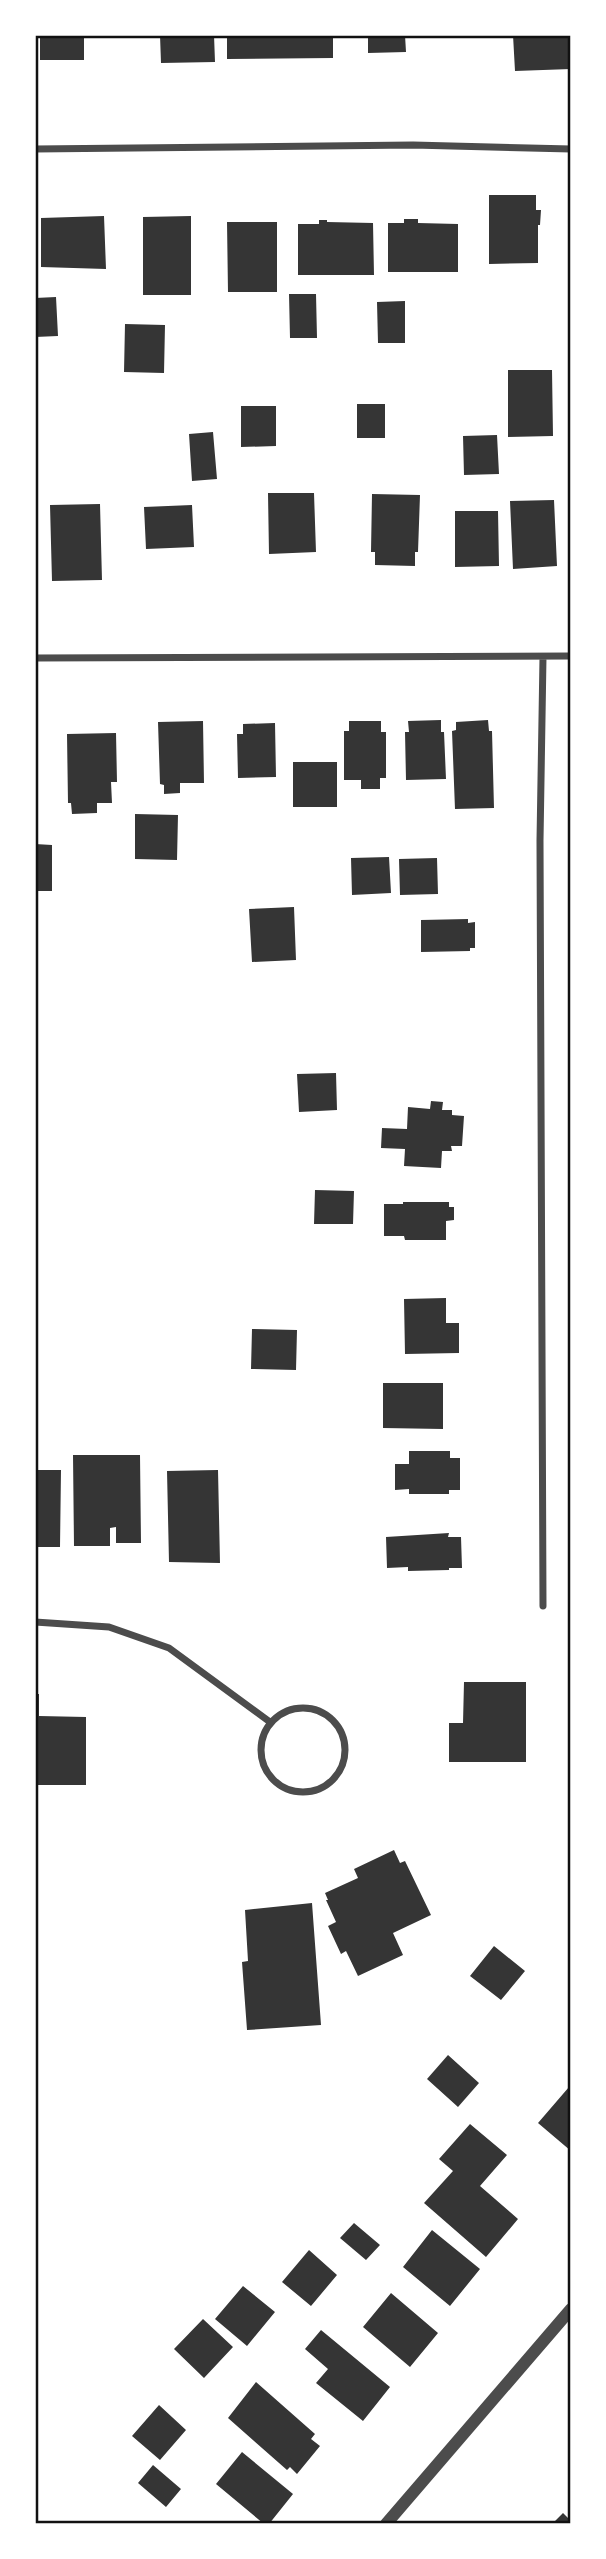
<svg xmlns="http://www.w3.org/2000/svg" width="606" height="2559" font-family="'IBM Plex Serif',serif">
  <style>
    .building { fill: #353535 }
    .lines { fill: none; stroke-linecap: round; stroke-linejoin: round }
    .minor { stroke: #4c4c4c; stroke-width: 7 }
    .tertiary { stroke: #4c4c4c; stroke-width: 12 }
    .neatline { fill: none; stroke: #111; stroke-width: 2.5 }
  </style>
  <rect width="100%" height="100%" fill="#fff"/>
  <path class="building" d="M40,35H84V60H40Z
    M160,35H214L215,62L161,63Z
    M227,35H333V58L227,59Z
    M368,35H405L406,52L368,53Z
    M513,35H571V69L515,71Z
    M489,195H536V210H541L540,225H538V263L489,264Z
    M104,216L106,269L41,267V218Z
    M191,216V295H143V217Z
    M404,219H418V223L458,224V272H388V223H404Z
    M319,220H327V222L373,223L374,275H298V224H319Z
    M227,222H277V292H228Z
    M289,294H316L317,338H290Z
    M56,297L58,336L35,337V298Z
    M405,301V343H378L377,302Z
    M125,324L165,325L164,373L124,372Z
    M508,370H552L553,436L508,437Z
    M357,404H385V438H357Z
    M241,406H276V446L241,447Z
    M213,432L217,479L192,481L189,434Z
    M497,435L499,474L464,475L463,436Z
    M268,493H314L316,552L269,554Z
    M372,494L420,495L418,552H415V566L375,565V552H371Z
    M554,500L557,566L513,569L510,501Z
    M100,504L102,580L52,581L50,505Z
    M192,505L194,547L146,549L144,507Z
    M455,511H498L499,566L455,567Z
    M441,720V732H444L446,779L406,780L405,732H409L408,721Z
    M488,720L489,731H492L494,808L455,809L452,731L456,730V722Z
    M203,721L204,783H180V793L164,794V785L160,784L158,722Z
    M349,721H381V732H386V778H380V789H361V780H344V731H349Z
    M275,723L276,777L238,778L237,734H243V724Z
    M116,733L117,782H111L112,803H97V813L72,814L71,803H68L67,734Z
    M293,762H337V807H293Z
    M135,814L178,815L177,860L135,859Z
    M35,844L52,845V891H35Z
    M389,857L391,893L352,895L351,858Z
    M437,858L438,894L400,895L399,859Z
    M294,907L296,960L252,962L249,909Z
    M468,919V923L475,922V948H470V951L421,952V920Z
    M336,1073L337,1110L299,1112L297,1074Z
    M431,1101L443,1102L442,1110H452V1115L464,1116L462,1146H451L452,1151H442L441,1168L404,1166L405,1149L381,1148L382,1128L407,1129L408,1107L430,1109Z
    M315,1190L354,1191L353,1224H314Z
    M403,1202H449V1207H454V1220L446,1221V1240H405L404,1236H384V1204H403Z
    M446,1298V1323H459V1353L405,1354L404,1299Z
    M252,1329L297,1330L296,1370L251,1369Z
    M383,1383H443V1429L383,1428Z
    M409,1451H450V1458H460V1490H449V1494H409V1489L395,1490V1464H409Z
    M73,1455H140L141,1543H116V1527L110,1528V1546H74Z
    M35,1470H61L60,1547H35Z
    M218,1470L220,1563L169,1562L167,1471Z
    M449,1533L448,1537H461L462,1568H449V1570L408,1571V1567L387,1568L386,1537Z
    M464,1682H526V1762H449V1723H463Z
    M35,1694H39V1716L86,1717V1785H35Z
    M394,1850L400,1863L405,1861L431,1915L393,1933L403,1955L358,1976L346,1951L341,1954L328,1926L336,1922L326,1900H328L325,1893L358,1878L354,1869Z
    M312,1903L321,2025L247,2030L242,1962L248,1961L245,1910Z
    M494,1946L525,1971L501,2000L470,1976Z
    M448,2055L479,2083L458,2107L427,2079Z
    M569,2087L571,2089V2151L538,2123Z
    M470,2124L507,2155L480,2186L518,2219L486,2257L424,2203L453,2171L439,2159Z
    M354,2223L380,2245L366,2260L340,2238Z
    M432,2230L480,2269L450,2306L403,2267Z
    M309,2250L337,2275L311,2306L282,2282Z
    M243,2286L275,2312L247,2346L215,2319Z
    M391,2293L438,2333L410,2367L363,2327Z
    M203,2319L233,2347L204,2378L174,2349Z
    M321,2330L390,2387L363,2421L316,2383L328,2369L305,2349Z
    M256,2382L315,2434L311,2439L320,2446L297,2474L290,2467L287,2470L228,2418Z
    M159,2405L186,2430L160,2460L132,2436Z
    M242,2452L293,2494L269,2524H264L216,2484Z
    M153,2465L181,2489L166,2507L138,2483Z
    M563,2513L571,2521V2524H552Z"/>
  <g class="lines">
    <path class="minor" d="M35,149L413,145L571,149
      M35,658L571,656
      M543,1606L540,841L543,657
      M35,1622L109,1627L169,1648L270,1722
      M261 1750a42 42 0 1 1 84 0a42 42 0 1 1-84 0Z"/>
    <path class="tertiary" d="M386,2524L571,2309"/>
  </g>
  <rect width="606" height="2559" fill="none" stroke="#ffffff" stroke-width="74"/>
  <rect x="37" y="37" width="532" height="2485" class="neatline"/>
</svg>
